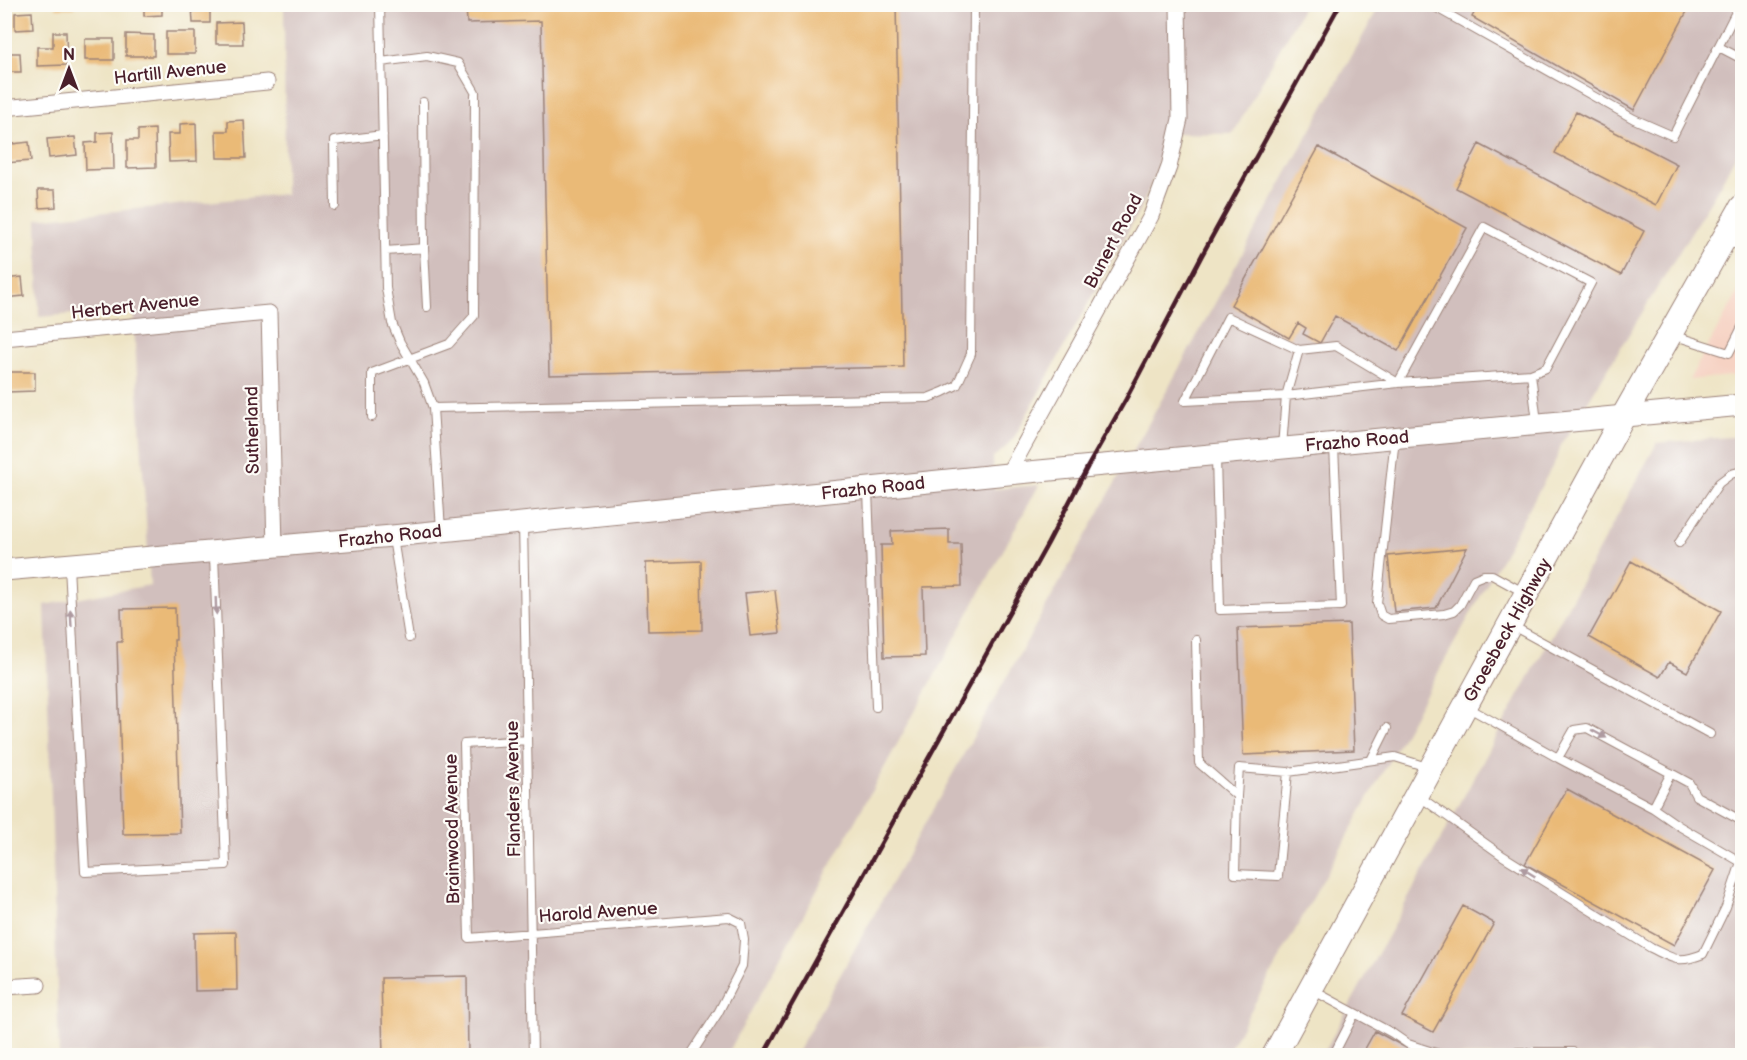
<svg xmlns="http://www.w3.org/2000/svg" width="1747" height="1060" font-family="'Balsamiq Sans',sans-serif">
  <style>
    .built { fill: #f6d2c3 }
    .industrial { fill: #d1bfbd }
    .building { fill: #eaba77 }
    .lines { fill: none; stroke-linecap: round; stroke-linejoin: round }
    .lane-casing { stroke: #9c8278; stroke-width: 10 }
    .street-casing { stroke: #9c8278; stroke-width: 17 }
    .secondary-casing { stroke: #9c8278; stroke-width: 23 }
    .primary-casing { stroke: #9c8278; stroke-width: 26 }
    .lane { stroke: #fff; stroke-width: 8 }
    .street { stroke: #fff; stroke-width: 15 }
    .secondary { stroke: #fff; stroke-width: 21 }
    .primary { stroke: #fff; stroke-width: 24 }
    .rail { stroke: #4a1f2b; stroke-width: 4.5 }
    .oneway { fill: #ae9aa0 }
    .labels { text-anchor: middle; stroke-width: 4.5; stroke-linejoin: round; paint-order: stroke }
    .street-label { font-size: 18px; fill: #4a1f2b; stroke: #fdfcf7 }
  </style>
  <rect width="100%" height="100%" fill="#fdfcf7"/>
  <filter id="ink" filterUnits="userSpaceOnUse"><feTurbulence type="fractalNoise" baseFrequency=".0167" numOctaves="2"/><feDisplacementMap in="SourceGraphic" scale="12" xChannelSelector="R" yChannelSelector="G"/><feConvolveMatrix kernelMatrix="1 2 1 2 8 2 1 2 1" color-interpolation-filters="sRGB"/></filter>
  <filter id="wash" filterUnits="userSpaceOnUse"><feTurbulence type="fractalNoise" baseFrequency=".008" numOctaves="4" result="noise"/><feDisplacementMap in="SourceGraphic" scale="24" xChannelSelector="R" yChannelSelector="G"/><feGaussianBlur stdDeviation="1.35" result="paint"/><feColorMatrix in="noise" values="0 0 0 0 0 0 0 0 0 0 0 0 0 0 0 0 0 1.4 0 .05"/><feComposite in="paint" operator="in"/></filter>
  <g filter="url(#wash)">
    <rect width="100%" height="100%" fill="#eee4c5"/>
    <path class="built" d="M1742,285V375L1689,380Z"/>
    <path class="industrial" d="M284,5H1304L1233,134L1165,133L1156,172L1143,204L1015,436L1003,450L993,457L994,489L1039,485L727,1055H59L45,605L150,585L133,309L39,317L37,219L285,194Z
      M1380,5H1742V143L1720,185L1560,447L1558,456L1226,1055L795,1056L1146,428Z
      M1742,436V1055L1322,1056L1657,443Z"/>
    <g id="blocks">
      <path class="building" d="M56,4H74V8H56Z
        M144,4H162V15L144,16Z
        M466,4H896L903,367L549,375L541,21L467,23Z
        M1479,4H1691L1634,110L1472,17Z
        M210,5V23H193L192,6Z
        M32,12L33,29L15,30V13Z
        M242,22L243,44H216V23Z
        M53,32H66L67,65L37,66V47H53Z
        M166,32H195V54H166Z
        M126,34L154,35V56H126Z
        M85,39H114V60H85Z
        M4,53H20L21,72H4Z
        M1576,112L1677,164L1656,205L1555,153Z
        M244,120L246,158H217L216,131H228V121Z
        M196,123L197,161L169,162L168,134H180V124Z
        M155,129L156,167L127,168V140H138V130Z
        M113,132L114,169L86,170L85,143L97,142V133Z
        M75,137L77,155L49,158L47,139Z
        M29,142L31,161L4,163V145Z
        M1479,144L1644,231L1621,275L1456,188Z
        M1319,147L1467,228L1398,351L1335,316L1320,343L1303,334L1306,328L1298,323L1289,338L1231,305Z
        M38,190H55L56,207L39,208Z
        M4,197H9L10,214H4Z
        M22,277L24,296L4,298V279Z
        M7,372H35V391L7,392Z
        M949,529V544H961L962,586L923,587L925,656L884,657L881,545H892L891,531Z
        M1467,548L1436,608L1394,612L1388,556Z
        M701,561L702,630L648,631L646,563Z
        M1631,561L1721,611L1687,672L1669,662L1660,677L1589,637Z
        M775,590L780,633L750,636L745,593Z
        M175,608L176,640H174L180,833L123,834L117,642H122L121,609Z
        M1349,624L1354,750L1243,755L1238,628Z
        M1567,789L1715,870L1674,945L1525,864Z
        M1463,906L1494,923L1433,1032L1402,1016Z
        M236,932L237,990L195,991L194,933Z
        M467,976L468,1056H383L381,978Z
        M1375,1031L1421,1056H1361Z"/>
    </g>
  </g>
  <g filter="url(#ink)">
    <use href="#blocks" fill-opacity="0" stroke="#9c8278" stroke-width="1.5"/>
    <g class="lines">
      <defs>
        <path id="lane" d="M380,4L386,288L392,323L400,342L424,383L433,408L441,530
          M1436,4L1435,7L1634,119L1673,136L1740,4
          M1719,47L1742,59
          M423,102L424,248
          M335,206L334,141L383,135
          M1726,239L1742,248
          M386,251L424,248L427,307
          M1228,317L1299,350L1286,396L1185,401Z
          M1672,335L1729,353L1742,327
          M1299,350L1336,346L1398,383L1484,227L1591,283L1546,368L1531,374
          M433,408L928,398L943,392L957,385L971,354L974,4
          M372,417V373L449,344L474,316L475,92L458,63L427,56L381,62
          M1395,438L1377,603L1381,615L1388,619L1444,614L1454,611L1460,605L1474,579L1484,575H1492L1523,592
          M1282,447L1286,396L1398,383L1531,374L1537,422
          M1216,457L1220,610L1341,606L1334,446
          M868,490L876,707
          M523,523L533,1056
          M393,538L409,638
          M1679,543L1719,483L1731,474L1742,471
          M69,566L85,872L226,865L214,555
          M1511,625L1710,734
          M1196,640L1199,763L1237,796L1235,874L1278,876L1288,772
          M527,740L464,744L469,938L729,917L741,923L744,940L742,966L718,1013L690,1056
          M1558,758L1574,730L1587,728L1689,783L1696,796L1740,820L1742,837
          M1371,760L1387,728
          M1237,796L1239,768L1288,772L1395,757L1427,767
          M1420,797L1503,856L1651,948C1674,959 1678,964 1703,954L1726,907L1741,862L1679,826L1653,808L1558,758L1469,708
          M1653,808L1671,773
          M1741,862L1742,845
          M1314,991L1392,1033L1408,1044L1445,1056
          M1333,1056L1355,1013
          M1467,1056L1519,1052H1573V1056"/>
        <path id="street" d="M4,108L267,82
          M4,338L269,313L275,547
          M1008,474L1151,216L1169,167L1180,119L1178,4
          M4,987L38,985"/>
        <path id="secondary" d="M4,570L392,536L1008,474L1742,405"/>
        <path id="primary" d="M1274,1056L1623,417L1742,207"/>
      </defs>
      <use href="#lane" class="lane-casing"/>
      <use href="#street" class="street-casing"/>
      <use href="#secondary" class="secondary-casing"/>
      <use href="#primary" class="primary-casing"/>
      <use href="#lane" class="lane"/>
      <use href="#street" class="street"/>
      <use href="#secondary" class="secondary"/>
      <use href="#primary" class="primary"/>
      <path class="rail" d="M763,1056L1048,543L1088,466L1126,399L1202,255L1340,4"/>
    </g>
    <defs><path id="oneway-solid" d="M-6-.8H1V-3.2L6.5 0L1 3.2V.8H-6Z" transform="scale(1.5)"/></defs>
    <g class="oneway">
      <use href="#oneway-solid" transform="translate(216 606) rotate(88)"/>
      <use href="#oneway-solid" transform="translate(71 618) rotate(-93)"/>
      <use href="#oneway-solid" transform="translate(1599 734) rotate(28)"/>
      <use href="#oneway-solid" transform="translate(1528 872) rotate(-148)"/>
    </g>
  </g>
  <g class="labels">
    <g class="street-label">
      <text transform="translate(170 72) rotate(-6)" y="6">Hartill Avenue</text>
      <text transform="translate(1113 241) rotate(-62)" y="6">Bunert Road</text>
      <text transform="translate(135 306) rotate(-6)" y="6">Herbert Avenue</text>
      <text transform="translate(252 430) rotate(-91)" y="6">Sutherland</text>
      <text transform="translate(1357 441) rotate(-5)" y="6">Frazho Road</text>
      <text transform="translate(873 488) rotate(-6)" y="6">Frazho Road</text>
      <text transform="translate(390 536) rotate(-6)" y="6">Frazho Road</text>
      <text transform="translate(1507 630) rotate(-61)" y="6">Groesbeck Highway</text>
      <text transform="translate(513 789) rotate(-91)" y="6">Flanders Avenue</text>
      <text transform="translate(452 829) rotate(-91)" y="6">Brainwood Avenue</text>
      <text transform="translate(598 912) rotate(-4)" y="6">Harold Avenue</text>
    </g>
  </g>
  <rect width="1747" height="1060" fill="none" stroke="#fdfcf7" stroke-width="24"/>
  <g transform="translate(69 69)" stroke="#fdfcf7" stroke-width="4.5" paint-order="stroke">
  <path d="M0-4.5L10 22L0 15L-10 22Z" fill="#4a1f2b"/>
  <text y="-9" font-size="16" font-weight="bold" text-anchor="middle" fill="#4a1f2b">N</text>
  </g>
</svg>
